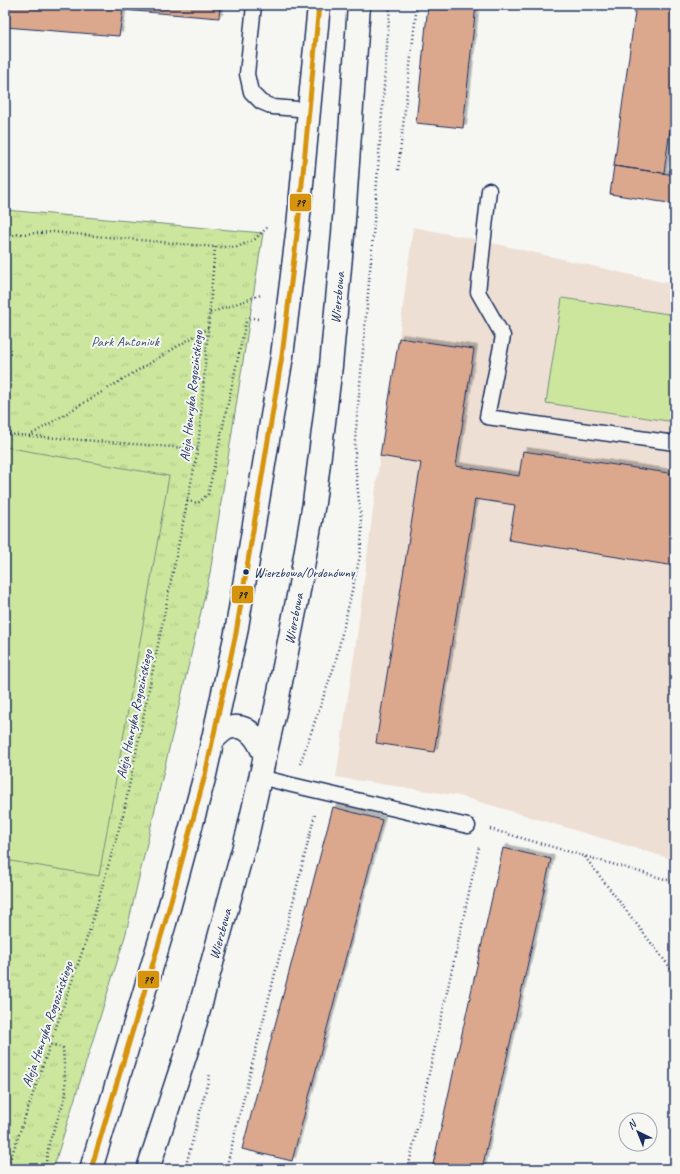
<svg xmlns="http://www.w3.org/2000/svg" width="680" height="1174" font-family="Caveat,sans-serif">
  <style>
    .built { fill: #eedfd4 }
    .grass { fill: url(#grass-tufts); stroke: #748b7e }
    .garden { fill: #cce79d; stroke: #748b7e }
    .building { fill: #dba88e; stroke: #1b2f5e; filter: url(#shadow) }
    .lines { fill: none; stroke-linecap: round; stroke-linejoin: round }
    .service-casing { stroke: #1b2f5e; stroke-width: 17 }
    .secondary-casing { stroke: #1b2f5e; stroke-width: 25 }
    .path { stroke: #1b2f5e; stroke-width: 2.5; stroke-dasharray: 1 3; stroke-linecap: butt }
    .service { stroke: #f6f6f2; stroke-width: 14 }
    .secondary { stroke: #f6f6f2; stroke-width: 22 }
    .bus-1-casing { stroke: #f6f6f2; stroke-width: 8 }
    .bus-1 { stroke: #d6940e; stroke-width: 5 }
    .bus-dot { fill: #1b2f5e; stroke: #f6f6f2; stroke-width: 1.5 }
    .labels { text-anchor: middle; stroke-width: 4; stroke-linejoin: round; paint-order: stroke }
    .bus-label { font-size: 13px; fill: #1b2f5e; stroke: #f6f6f2; text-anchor: start }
    .street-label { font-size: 14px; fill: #1b2f5e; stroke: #f6f6f2 }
    .park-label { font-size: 14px; fill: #3e546b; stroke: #f6f6f2 }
    .line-badge { stroke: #f6f6f2; stroke-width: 1.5 }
    .pale-badge-label { font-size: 11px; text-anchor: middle; font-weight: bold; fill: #111 }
  </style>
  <defs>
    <pattern id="grass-tufts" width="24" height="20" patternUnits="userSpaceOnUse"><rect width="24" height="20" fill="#cce79d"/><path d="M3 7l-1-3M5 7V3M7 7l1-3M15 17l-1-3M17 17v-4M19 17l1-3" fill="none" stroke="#afc68a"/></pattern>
    <filter id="shadow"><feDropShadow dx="3.5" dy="-3.5" stdDeviation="0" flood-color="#0004"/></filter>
  </defs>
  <rect width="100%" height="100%" fill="#f6f6f2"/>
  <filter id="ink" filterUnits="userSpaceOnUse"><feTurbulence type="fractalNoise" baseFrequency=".025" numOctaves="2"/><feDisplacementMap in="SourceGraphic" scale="8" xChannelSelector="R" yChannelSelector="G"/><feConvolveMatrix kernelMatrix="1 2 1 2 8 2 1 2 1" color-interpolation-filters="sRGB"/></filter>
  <g filter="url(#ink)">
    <path class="built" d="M413,227L484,241L675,285V860L460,796L336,777L356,643L380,456L399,338Z"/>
    <path class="grass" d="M5,210L263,233L210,573L126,933L53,1169H5Z"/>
    <path class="garden" d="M562,298L675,315V422L546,403Z
      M5,447L169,476L99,876L5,860Z"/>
    <path class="building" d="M5,5H220L219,18L123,10L119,36L5,27Z
      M428,5H476L463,128L416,123Z
      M636,5H675V93L664,173L614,166Z
      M614,166L675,175V204L610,194Z
      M399,338L474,349L456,466L519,476L523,451L675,474V566L509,540L515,505L475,499L434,752L376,743L421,463L380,456Z
      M333,807L382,820L292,1161L242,1149Z
      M503,848L551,859L482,1169H432Z"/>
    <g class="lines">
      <defs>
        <path id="service" d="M254,5L247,74L251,92L261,102L273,107L310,110
          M489,190L478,292L503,336L487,417L675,443
          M260,777L292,785L468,826"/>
        <g id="secondary">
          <path d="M213,740C217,736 223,730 228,728C249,722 259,741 265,757"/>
          <path d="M91,1169L165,923L205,775L236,633L282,356L298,226L319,5"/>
          <path id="s1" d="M148,1169L193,1032L248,832L276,707L298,596L314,503L331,366L343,234L359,5"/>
        </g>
      </defs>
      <use href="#service" class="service-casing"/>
      <use href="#secondary" class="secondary-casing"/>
      <path class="path" d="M398,170L417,5
        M5,235L53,232L215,247H237L255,239L269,226
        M5,244L8,235
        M210,313L261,295
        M5,434L198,449
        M29,436L208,328
        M187,501L198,503L208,494L247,317L258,319
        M300,764L335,664L360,556L362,531L355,462V441L373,236L390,5
        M490,829L675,882
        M585,857L675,974
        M7,1169L90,929L124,811L198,449L215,247
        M45,1169L49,1143L66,1095L63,1048L50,1044
        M185,1169L210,1074
        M226,1169L315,814
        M408,1169L479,847"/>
      <use href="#service" class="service"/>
      <use href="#secondary" class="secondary"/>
      <defs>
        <path id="bus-1" d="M91,1169L165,923L205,775L236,633L282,356L298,226L319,5"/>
      </defs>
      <use href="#bus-1" class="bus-1-casing"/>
      <use href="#bus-1" class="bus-1"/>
    </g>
  </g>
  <circle class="bus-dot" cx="246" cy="572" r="3.5"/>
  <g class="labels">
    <g class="bus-label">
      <text x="254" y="577">Wierzbowa/Ordonówny</text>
    </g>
    <g class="street-label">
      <text dy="5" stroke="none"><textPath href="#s1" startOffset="894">Wierzbowa</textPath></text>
      <text transform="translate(191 396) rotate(-84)" y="5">Aleja Henryka Rogozińskiego</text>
      <text dy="5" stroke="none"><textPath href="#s1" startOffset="570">Wierzbowa</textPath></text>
      <text transform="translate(134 714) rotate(-78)" y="5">Aleja Henryka Rogozińskiego</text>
      <text dy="5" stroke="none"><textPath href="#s1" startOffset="246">Wierzbowa</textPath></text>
      <text transform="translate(47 1024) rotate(-71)" y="5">Aleja Henryka Rogozińskiego</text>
    </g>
    <g class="park-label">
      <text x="125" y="346">Park Antoniuk</text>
    </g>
  </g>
  <g class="line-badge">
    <rect x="289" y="193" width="23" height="19" rx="4" fill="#d6940e"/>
    <rect x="231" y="585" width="23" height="19" rx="4" fill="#d6940e"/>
    <rect x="137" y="970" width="23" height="19" rx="4" fill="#d6940e"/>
  </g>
  <g class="pale-badge-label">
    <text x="300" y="206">79</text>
    <text x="242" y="598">79</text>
    <text x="148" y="983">79</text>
  </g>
  <rect width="680" height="1174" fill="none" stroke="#f6f6f2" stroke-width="20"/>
  <rect x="10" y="10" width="660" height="1154" fill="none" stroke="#1b2f5e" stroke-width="1.5" filter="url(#ink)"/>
  <g transform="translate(638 1132) rotate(317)"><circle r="19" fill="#f6f6f2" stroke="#9ea6b7"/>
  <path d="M0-3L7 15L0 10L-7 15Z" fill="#1b2f5e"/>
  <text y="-6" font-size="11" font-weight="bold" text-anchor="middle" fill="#1b2f5e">N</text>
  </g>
</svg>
